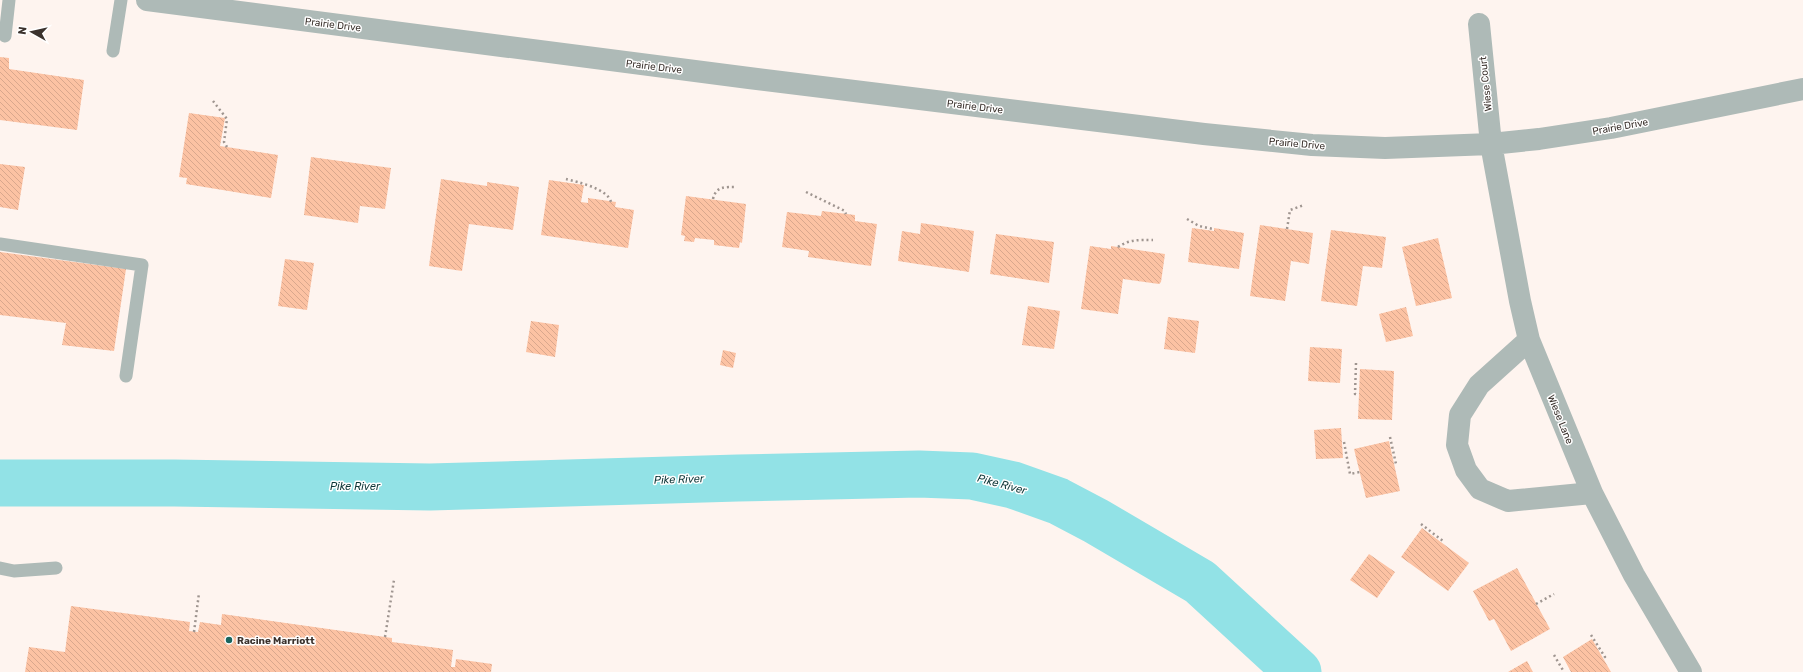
<svg xmlns="http://www.w3.org/2000/svg" width="1803" height="672" font-family="Rubik,sans-serif">
  <style>
    .lines { fill: none; stroke-linecap: round; stroke-linejoin: round }
    .river { stroke: #92e2e6; stroke-width: 47 }
    .building { fill: url(#building-back-hatch) }
    .path { stroke: #9f9590; stroke-width: 2.5; stroke-dasharray: 2 3; stroke-linecap: butt }
    .service { stroke: #aebab7; stroke-width: 13 }
    .minor { stroke: #aebab7; stroke-width: 22 }
    .poi-dot { fill: #1a655e; stroke: #fff; stroke-width: 1.5 }
    .labels { text-anchor: middle; stroke-width: 3; stroke-linejoin: round; paint-order: stroke }
    .street-label { font-size: 10px; fill: #3b322d; stroke: #fff }
    .poi-label { font-size: 10px; font-weight: bold; fill: #3b322d; stroke: #fff; text-anchor: start }
    .water-label { font-size: 11px; font-style: italic; fill: #0f3738; stroke: #fff }
  </style>
  <defs>
    <pattern id="building-back-hatch" width="6" height="6" patternUnits="userSpaceOnUse"><rect width="6" height="6" fill="#fcc2a3"/><path d="M-1 5l2 2M0 0l6 6M5-1l2 2" fill="none" stroke="#d9a78d"/></pattern>
  </defs>
  <rect width="100%" height="100%" fill="#fef4ef"/>
  <g class="lines">
    <path class="river" d="M0,483H174L430,487L738,478L919,474L972,476L1013,485L1058,501L1096,521L1200,582L1298,672"/>
  </g>
  <path class="building" d="M0,57L9,58V69L84,80L77,130L0,120Z
    M189,113L225,118L220,146L278,155L271,198L186,184L187,178L179,177Z
    M311,157L391,168L385,209L360,206L358,223L304,215Z
    M0,164L25,167L18,210L0,207Z
    M441,179L487,186V182L519,187L513,230L469,224L462,271L429,266Z
    M549,180L584,185L581,202L588,203V198L616,202L615,207L634,210L628,248L541,235Z
    M686,196L746,204L742,243L740,242L739,248L714,245V240L695,238L694,242L684,241L685,236L681,235Z
    M822,211L855,215V221L877,224L871,266L808,257L809,251L782,247L787,212L821,216Z
    M921,223L974,231L969,272L898,261L902,231L920,234Z
    M1260,225L1313,233L1309,264L1291,261L1285,301L1250,296Z
    M1192,228L1214,231V228L1244,233L1239,269L1188,262Z
    M1331,230L1386,237L1382,268L1363,266L1357,306L1321,301Z
    M996,234L1054,242L1049,283L990,274Z
    M1438,238L1452,298L1416,306L1402,247Z
    M1090,246L1111,249V246L1165,254L1161,282L1159,284L1123,279L1118,314L1081,309Z
    M0,252L126,269L114,351L62,345L66,323L0,315Z
    M285,259L314,263L307,310L278,306Z
    M1028,306L1060,311L1054,349L1022,345Z
    M1406,307L1413,336L1386,342L1379,314Z
    M1168,317L1199,321L1195,353L1164,349Z
    M531,321L559,325L555,357L526,352Z
    M1310,347L1342,349L1340,383L1308,381Z
    M723,350L736,353L733,368L720,365Z
    M1360,369L1394,371L1392,420L1358,419Z
    M1341,428L1343,458L1316,459L1314,430Z
    M1389,441L1400,491L1366,498L1354,449Z
    M1422,528L1469,563L1448,591L1401,557Z
    M1369,554L1395,572L1377,598L1350,580Z
    M1517,568L1550,629L1511,651L1494,619L1489,621L1473,591Z
    M71,606L190,622L189,631L198,632L200,622L221,625L222,614L392,638V642L453,650L451,667H455L456,659L492,664L491,672H25L29,647L65,652Z
    M1592,639L1611,672H1571L1563,657Z
    M1527,661L1533,672H1508Z"/>
  <g class="lines">
    <path class="path" d="M213,101L227,119L224,142L227,147
      M566,179C578,182 608,189 611,202
      M806,192L845,211L846,214
      M713,199C716,186 725,187 737,187
      M1187,219L1199,226L1213,229
      M1287,229L1290,210L1304,205
      M1118,247C1130,239 1139,240 1153,240
      M1356,363L1355,394H1359
      M1390,437L1396,464H1394
      M1344,442L1350,474L1360,472
      M1421,524L1443,541L1442,543
      M1536,604L1554,594
      M194,632L199,593
      M1591,635L1605,657L1603,658
      M385,637L394,580
      M1554,655L1564,672"/>
    <path class="service" d="M5,36L9,0
      M113,51L121,0
      M0,244L142,265L126,376
      M0,568L14,571L56,568"/>
    <path class="minor" d="M147,0L749,78L1204,134L1312,145L1385,148L1491,144L1539,139L1611,128L1803,89
      M1479,24L1491,144L1520,301L1529,340L1592,493L1634,575L1691,672
      M1529,340L1479,385L1460,415L1457,445L1466,470L1480,489L1508,501L1592,493"/>
  </g>
  <circle class="poi-dot" cx="229" cy="640" r="4"/>
  <g class="labels">
    <g class="street-label">
      <text transform="translate(333 24) rotate(7)" y="4">Prairie Drive</text>
      <text transform="translate(654 66) rotate(7)" y="4">Prairie Drive</text>
      <text transform="translate(1485 84) rotate(-96)" y="4">Wiese Court</text>
      <text transform="translate(975 106) rotate(7)" y="4">Prairie Drive</text>
      <text transform="translate(1620 126) rotate(-10)" y="4">Prairie Drive</text>
      <text transform="translate(1297 143) rotate(5)" y="4">Prairie Drive</text>
      <text transform="translate(1561 419) rotate(68)" y="4">Wiese Lane</text>
    </g>
    <g class="poi-label">
      <text x="237" y="644">Racine Marriott</text>
    </g>
    <g class="water-label">
      <text transform="translate(679 479) rotate(-2)" y="4">Pike River</text>
      <text transform="translate(1002 484) rotate(15)" y="4">Pike River</text>
      <text x="355" y="490">Pike River</text>
    </g>
  </g>
  <g transform="translate(32 32) rotate(278)" stroke="#ffffff" stroke-width="3" paint-order="stroke">
  <path d="M0-3L7 15L0 10L-7 15Z" fill="#3b322d"/>
  <text y="-6" font-size="11" font-weight="bold" text-anchor="middle" fill="#3b322d">N</text>
  </g>
</svg>
